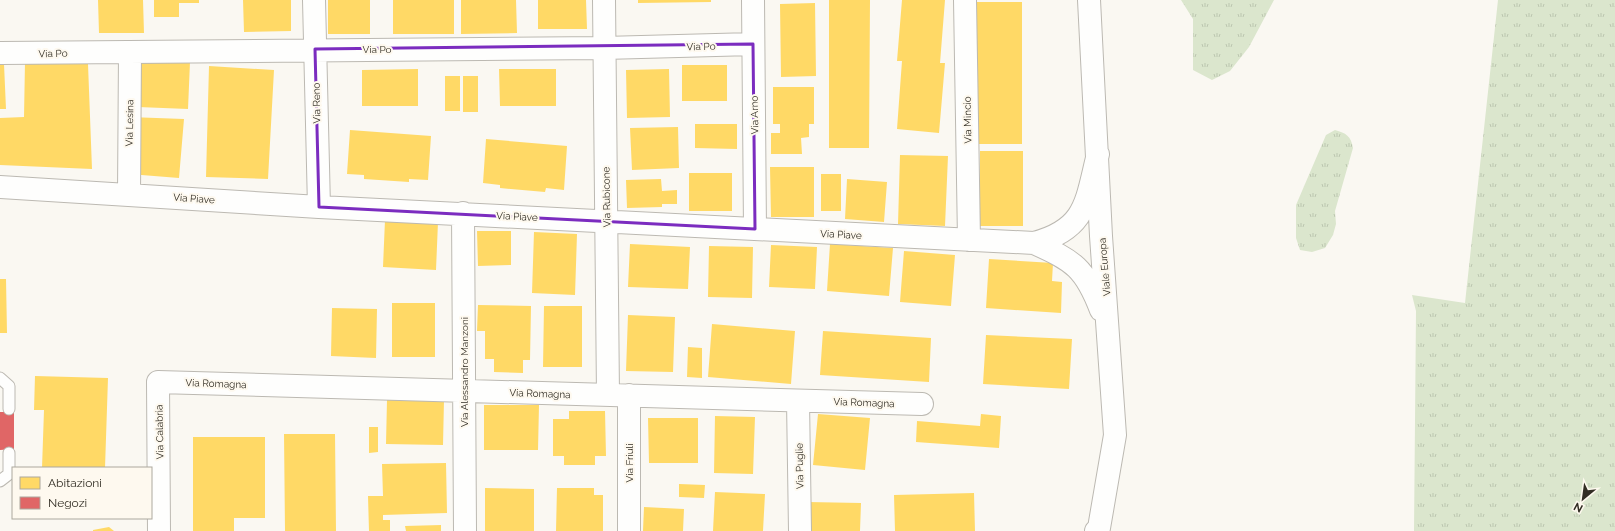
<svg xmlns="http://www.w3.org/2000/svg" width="1615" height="531" font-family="Raleway,sans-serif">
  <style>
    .grass { fill: url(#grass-tufts) }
    .homes { fill: #ffd966 }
    .shops { fill: #e06666 }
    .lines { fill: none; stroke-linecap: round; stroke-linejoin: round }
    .lane-casing { stroke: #bcb9b2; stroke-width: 13 }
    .street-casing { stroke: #bcb9b2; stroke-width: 24 }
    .lane { stroke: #fefefd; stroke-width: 11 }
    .street { stroke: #fefefd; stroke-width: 22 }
    .marked { fill: none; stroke: #7b2cbf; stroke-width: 3; stroke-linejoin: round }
    .labels { text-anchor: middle; stroke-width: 4; stroke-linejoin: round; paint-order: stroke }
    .street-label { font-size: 10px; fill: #322e24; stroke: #fef9ef }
  </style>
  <defs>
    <pattern id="grass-tufts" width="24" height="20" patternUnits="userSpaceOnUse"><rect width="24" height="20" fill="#dbe6cd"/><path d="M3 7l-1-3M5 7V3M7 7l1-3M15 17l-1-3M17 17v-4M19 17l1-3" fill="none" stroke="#bcc6b0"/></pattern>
  </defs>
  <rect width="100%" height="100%" fill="#faf8f2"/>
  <path class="grass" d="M1181,0H1274L1249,47L1230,71L1212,80L1193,70V19Z
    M1498,0H1615V531H1414L1416,311L1412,295L1465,303Z
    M1335,130C1346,133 1351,136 1353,148L1335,211L1336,224L1333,235L1325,248L1312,252L1300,250L1296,238V205L1326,135Z"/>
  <path class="homes" d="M98,0H143L144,33H99Z
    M154,0H199V3H179V17H154Z
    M243,0H291V31L244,32Z
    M328,0H370V34H328Z
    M393,0H454V34H393Z
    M461,0H516L517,33L461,34Z
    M538,0H586L587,29H538Z
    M638,0H711V2L638,3Z
    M829,0H870L869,148H829Z
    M902,0H945L940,63H945L939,133L897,129L902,61H897Z
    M977,2H1022V144H976Z
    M815,3L816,76L781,77L780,4Z
    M138,61L190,62L188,109L138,107Z
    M25,62L88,64L92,169L0,165V118L24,117Z
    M0,64H4L6,109H0Z
    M682,65H727V101H682Z
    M209,66L274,70L268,179L206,177Z
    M418,69V106H362V70Z
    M499,69H556V106H500Z
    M669,69L670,117L627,118L626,70Z
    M445,76H460V111H445Z
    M463,76H478V112H463Z
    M773,87H814V124H809V137L801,138L802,154H771V133H780V124H773Z
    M129,117L184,119L179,178L129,174Z
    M695,124H737V149L695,148Z
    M678,127L679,168L632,170L630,128Z
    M350,130L431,136L428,180L409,179V182L364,179V175L347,174Z
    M486,139L567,146L564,190L546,188L545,192L500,188V185L483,183Z
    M980,151H1023V226H980Z
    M900,155L948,156L945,226L898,224Z
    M770,167H814V217H771Z
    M689,173H732V211H689Z
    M821,174H841V211H821Z
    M661,179L662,191L677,190V204H662V207L627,208L626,180Z
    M847,179L887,182L884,222L845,219Z
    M385,220L438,222L436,270L383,267Z
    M477,231H511V265L478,266Z
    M534,232L577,234L575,295L532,293Z
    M630,244L690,247L688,289L628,287Z
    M830,244L893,248L889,296L827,291Z
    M771,245L817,247L815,289L769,287Z
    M709,246L753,247L752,298L708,297Z
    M904,251L955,255L951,306L900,302Z
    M989,259L1053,263L1052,281L1062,282L1061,313L986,308Z
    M0,279H6L7,333H0Z
    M392,303H435V357H392Z
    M478,305L531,306L530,360H523V373L494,372V359H485V331H477Z
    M544,306H582V367H543Z
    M332,308L377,309L376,358L331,356Z
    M628,315L675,317L673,372L626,371Z
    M712,324L795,331L791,384L708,377Z
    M823,331L931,338L929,382L820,375Z
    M986,335L1072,339L1069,389L983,384Z
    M688,347L702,348V378L687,377Z
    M35,376L108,378L105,468H42L44,410H34Z
    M387,400H444L443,445L386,444Z
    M484,405H539L538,450H484Z
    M569,411H605L606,456H595V465H564V456H553V419H569Z
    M818,414L870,418L865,470L813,465Z
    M981,414L1001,416L999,448L916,442L917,421L980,426Z
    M715,416L755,417L753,474L714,473Z
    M648,418H698V463H649Z
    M369,427H378V452L369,453Z
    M284,434H335L336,531H285Z
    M193,437H265V518H234V531H193Z
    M446,463L447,513L383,515V520H390V531H369L368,496H383L382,464Z
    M679,484L705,485L704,498L679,497Z
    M485,488L534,489V531H485Z
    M557,488H594V495H603V531H556Z
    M715,492L765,494L763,531H713Z
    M974,493L975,531H895L894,495Z
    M808,502L861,503L860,531H808Z
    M644,507L684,509L683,531H643Z
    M441,525V531H406L405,526Z
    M109,527L114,531H93V530Z"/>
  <path class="shops" d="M0,412H14V449L0,450Z"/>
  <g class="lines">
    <defs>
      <path id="lane" d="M0,378L9,386V409
        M0,481L9,474V453"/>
      <path id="street" d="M314,0L319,207
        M604,0L608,395
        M753,0L755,229
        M965,0L969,240
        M1089,0L1101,236L1115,435L1099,528L1096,531
        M0,53L604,48L753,44
        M0,187L319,207L1034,243C1087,229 1086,201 1098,154
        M129,194L130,52
        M463,213L465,531
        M1034,243C1074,261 1085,268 1101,310
        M629,395V531
        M798,401L800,531
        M159,531L158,382L922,404"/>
    </defs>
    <use href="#lane" class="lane-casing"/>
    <use href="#street" class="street-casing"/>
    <use href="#lane" class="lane"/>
    <use href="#street" class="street"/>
  </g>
  <path class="marked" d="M753,44L755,229L319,207L315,49Z"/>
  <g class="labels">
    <g class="street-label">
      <text transform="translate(701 46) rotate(-1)" y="4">Via Po</text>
      <text x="377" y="53">Via Po</text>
      <text transform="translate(53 53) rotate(-1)" y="4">Via Po</text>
      <text transform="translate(316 103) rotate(-91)" y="4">Via Reno</text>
      <text transform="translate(754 115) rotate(-91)" y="4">Via Arno</text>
      <text transform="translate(967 120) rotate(-91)" y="4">Via Mincio</text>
      <text transform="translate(129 123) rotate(-89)" y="4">Via Lesina</text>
      <text transform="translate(606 197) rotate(-91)" y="4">Via Rubicone</text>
      <text transform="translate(194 198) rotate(4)" y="4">Via Piave</text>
      <text transform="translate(517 216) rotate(3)" y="4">Via Piave</text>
      <text transform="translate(841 234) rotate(3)" y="4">Via Piave</text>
      <text transform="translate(1104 267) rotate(-95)" y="4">Viale Europa</text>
      <text transform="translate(464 372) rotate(-90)" y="4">Via Alessandro Manzoni</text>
      <text transform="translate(216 383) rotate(2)" y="4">Via Romagna</text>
      <text transform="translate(540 393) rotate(2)" y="4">Via Romagna</text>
      <text transform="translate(864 402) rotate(2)" y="4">Via Romagna</text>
      <text transform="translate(159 432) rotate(-91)" y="4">Via Calabria</text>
      <text transform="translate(629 463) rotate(-90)" y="4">Via Friuli</text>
      <text transform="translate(799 466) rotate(-91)" y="4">Via Puglie</text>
    </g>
  </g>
  <rect x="12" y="467" width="140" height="52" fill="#fef9ef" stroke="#aca89e"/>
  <rect x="20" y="477" width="20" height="12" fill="#ffd966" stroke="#aca89e"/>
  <text x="48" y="487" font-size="12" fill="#322e24">Abitazioni</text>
  <rect x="20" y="497" width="20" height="12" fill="#e06666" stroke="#aca89e"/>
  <text x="48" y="507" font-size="12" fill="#322e24">Negozi</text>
  <g transform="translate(1583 499) rotate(209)" stroke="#fef9ef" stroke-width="3" paint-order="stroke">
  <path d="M0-3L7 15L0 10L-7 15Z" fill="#322e24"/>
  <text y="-6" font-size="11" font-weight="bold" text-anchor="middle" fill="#322e24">N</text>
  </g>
</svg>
